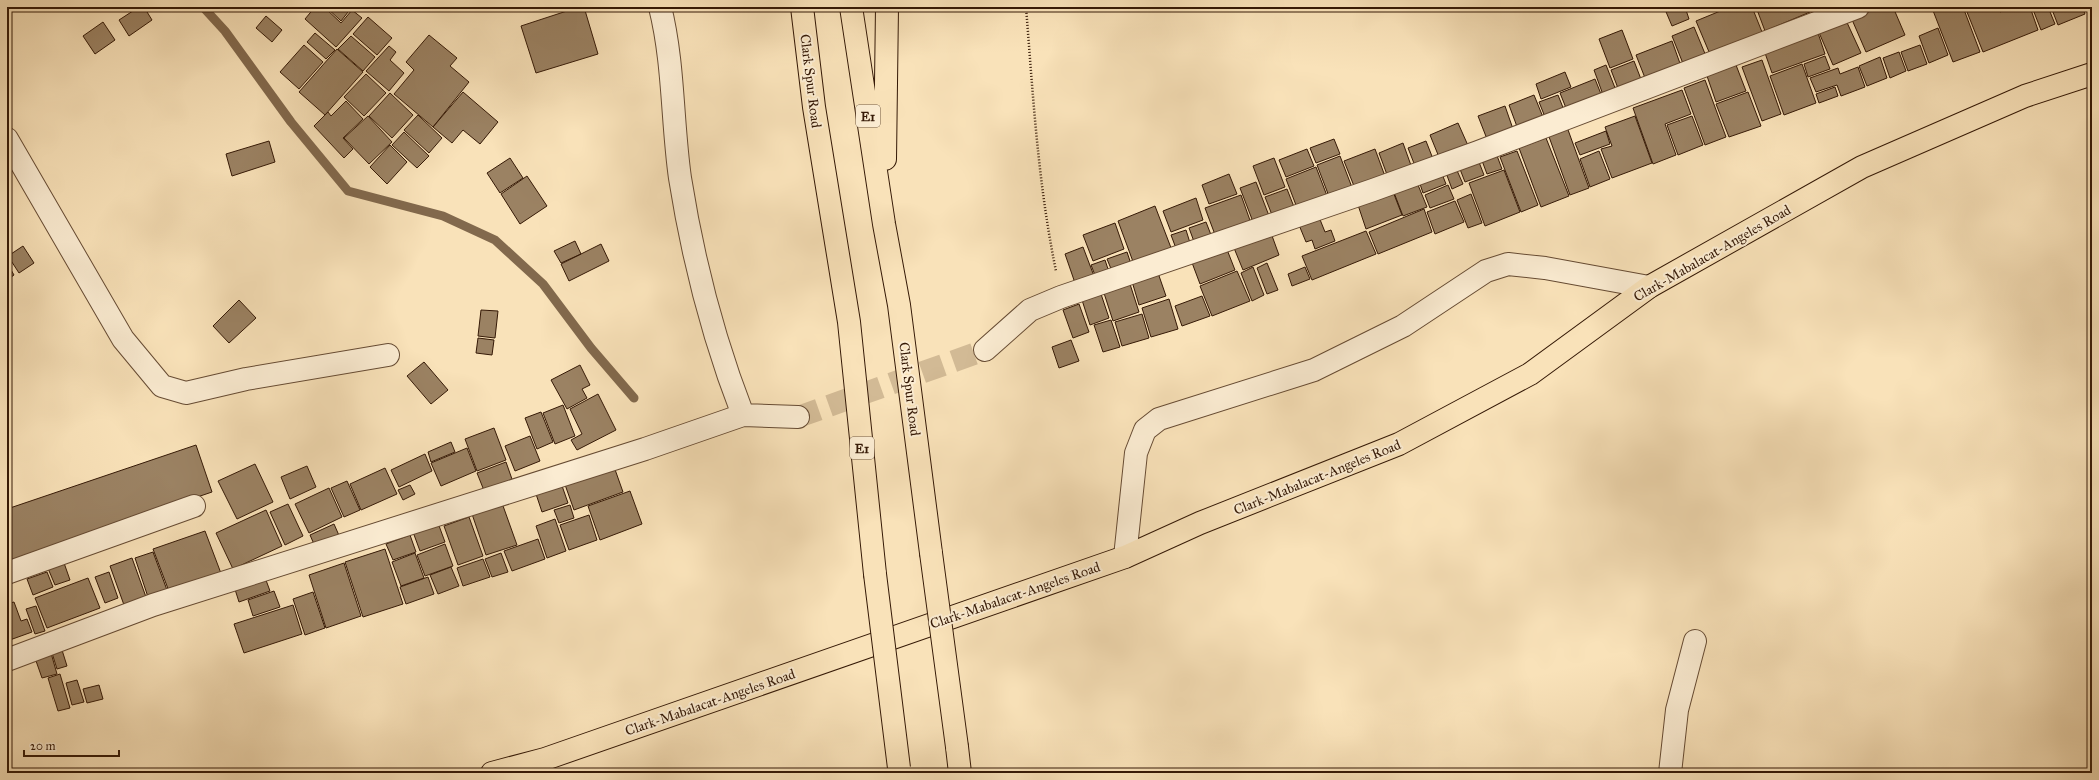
<svg xmlns="http://www.w3.org/2000/svg" width="2099" height="780" font-family="'IM FELL Great Primer',serif">
  <style>
    .lines { fill: none; stroke-linecap: round; stroke-linejoin: round }
    .stream { stroke: #82694d; stroke-width: 9 }
    .building { fill: #9b8263; stroke: #351906 }
    .minor-tunnel { stroke: #d2ba95; stroke-width: 22; stroke-dasharray: 22 11; stroke-linecap: butt }
    .minor-casing { stroke: #664b33; stroke-width: 24 }
    .major-casing { stroke: #351906; stroke-width: 24 }
    .highway-casing { stroke: #351906; stroke-width: 24 }
    .path { stroke: #351906; stroke-width: 2.5; stroke-dasharray: 1 2; stroke-linecap: butt }
    .minor { stroke: #fbecd2; stroke-width: 22 }
    .major { stroke: #f9e2b9; stroke-width: 22 }
    .highway { stroke: #f9e2b9; stroke-width: 22 }
    .highway-bridge-casing { stroke: #351906; stroke-width: 24; stroke-linecap: butt }
    .highway-bridge { stroke: #f9e2b9; stroke-width: 22 }
    .labels { text-anchor: middle; stroke-width: 4; stroke-linejoin: round; paint-order: stroke }
    .shield { fill: #fbecd2; stroke: #705843; stroke-width: 1 }
    .shield-label { font-size: 13px; font-weight: bold; fill: #351906 }
    .street-label { font-size: 14px; fill: #351906; stroke: #fbecd2 }
  </style>
  <rect width="100%" height="100%" fill="#f9e2b9"/>
  <filter id="stains"><feTurbulence type="fractalNoise" baseFrequency=".005" numOctaves="4"/><feColorMatrix values="0 0 0 0 .2 0 0 0 0 .09 0 0 0 0 .02 0 0 0 .5 -.17"/></filter>
  <radialGradient id="worn" r=".72"><stop offset=".6" stop-color="#630" stop-opacity="0"/><stop offset="1" stop-color="#630" stop-opacity=".3"/></radialGradient>
  <g class="lines">
    <path class="stream" d="M203,7L225,31L291,122L348,191L443,216L495,240L543,284L591,348L634,398"/>
  </g>
  <path class="building" d="M139,7H144L152,20L129,36L119,20Z
    M315,7H324L341,23L352,10L362,18L336,47L305,19Z
    M326,7H352L341,21Z
    M579,7H584L598,54L536,73L521,26Z
    M1664,7H1685L1689,19L1672,26Z
    M1730,7H1752L1764,37L1712,59L1696,21Z
    M1756,7H1808L1810,12L1765,31Z
    M1867,7H1893L1905,35L1866,52L1850,15Z
    M1934,7H1963L1980,52L1953,62L1932,8Z
    M1965,7H1998L2000,12L2013,7H2030L2038,30L1983,52Z
    M2032,7H2048L2055,24L2041,30Z
    M2051,7H2082L2085,14L2058,25Z
    M266,16L282,30L272,42L256,28Z
    M1844,16L1861,53L1833,65L1817,28Z
    M368,17L392,38L377,55L353,34Z
    M103,22L115,40L95,54L83,36Z
    M1694,27L1708,61L1686,71L1672,36Z
    M1938,28L1948,55L1929,63L1919,36Z
    M1622,30L1633,59L1610,68L1599,39Z
    M315,33L335,50L326,59L307,42Z
    M1818,33L1825,54L1772,73L1765,53Z
    M429,35L457,58L450,66L469,82L433,127L394,94L414,70L406,62Z
    M351,36L375,57L363,71L338,49Z
    M1672,41L1682,69L1647,83L1636,55Z
    M304,45L323,62L299,89L280,72Z
    M1920,45L1927,64L1908,71L1901,52Z
    M389,46L396,52L390,60L404,73L389,91L366,71Z
    M337,49L363,72L325,115L299,92Z
    M1899,52L1906,71L1890,78L1883,58Z
    M1825,56L1830,69L1808,77L1804,64Z
    M1880,57L1887,78L1867,86L1859,66Z
    M1762,60L1781,114L1762,121L1742,67Z
    M1634,61L1644,87L1621,96L1611,70Z
    M1802,64L1816,103L1784,115L1770,76Z
    M1606,65L1619,98L1606,103L1594,70Z
    M1736,65L1746,91L1716,102L1707,76Z
    M1858,67L1865,87L1841,96L1837,85L1816,92L1810,78L1838,68L1840,74Z
    M1565,72L1571,87L1541,99L1536,84Z
    M366,74L386,93L364,116L344,97Z
    M1595,79L1603,99L1568,113L1560,93Z
    M1705,80L1726,137L1705,145L1684,88Z
    M1835,87L1838,96L1819,103L1816,94Z
    M1682,90L1691,114L1665,124L1676,155L1653,164L1633,108Z
    M463,92L498,122L480,144L463,130L452,143L433,127Z
    M1748,92L1761,126L1729,137L1716,104Z
    M390,93L413,115L392,138L369,116Z
    M1534,95L1545,122L1519,132L1509,105Z
    M1558,95L1566,115L1547,122L1539,102Z
    M346,101L363,119L343,138L353,149L344,158L314,126L328,112L331,116Z
    M1505,106L1513,129L1487,139L1478,116Z
    M418,115L442,138L429,153L404,130Z
    M368,116L392,142L369,164L344,138Z
    M1635,116L1652,163L1612,178L1601,149L1612,146L1605,127Z
    M1692,116L1703,145L1678,155L1667,125Z
    M1458,123L1470,150L1441,162L1430,135Z
    M1567,127L1589,188L1570,195L1548,134Z
    M1606,131L1610,144L1580,155L1575,143Z
    M404,132L429,156L417,168L392,145Z
    M1546,138L1569,196L1541,207L1519,148Z
    M1334,139L1340,154L1316,163L1310,148Z
    M269,141L275,162L232,176L226,154Z
    M1426,141L1435,164L1417,171L1408,148Z
    M1403,143L1413,171L1389,180L1379,153Z
    M390,145L407,162L387,184L370,167Z
    M1307,149L1314,166L1286,177L1279,160Z
    M1375,149L1386,179L1356,191L1344,161Z
    M1517,151L1538,205L1521,212L1500,157Z
    M1599,151L1610,179L1590,187L1580,159Z
    M1496,153L1502,169L1487,174L1481,158Z
    M1340,156L1353,190L1330,199L1317,165Z
    M1477,157L1484,175L1465,182L1458,164Z
    M510,158L523,178L500,193L487,173Z
    M1274,158L1285,187L1264,195L1253,166Z
    M1455,166L1463,184L1452,189L1445,170Z
    M1316,167L1329,201L1299,213L1286,179Z
    M1440,169L1446,184L1423,193L1418,178Z
    M1504,170L1520,212L1485,226L1469,183Z
    M1229,174L1237,194L1209,204L1202,185Z
    M527,176L547,206L520,224L501,194Z
    M1416,180L1427,207L1403,216L1393,190Z
    M1256,182L1271,221L1255,227L1240,188Z
    M1448,185L1454,199L1430,208L1425,195Z
    M1287,189L1296,212L1274,220L1265,197Z
    M1392,189L1402,215L1366,229L1357,202Z
    M1471,194L1482,223L1468,228L1457,200Z
    M1241,195L1252,226L1217,240L1205,208Z
    M1196,198L1203,220L1171,232L1163,211Z
    M1455,201L1464,222L1435,234L1427,212Z
    M1155,206L1173,253L1135,267L1118,221Z
    M1424,209L1432,232L1378,254L1369,232Z
    M1319,217L1325,232L1331,230L1335,241L1315,249L1312,240L1306,242L1299,225Z
    M1206,222L1213,240L1196,247L1189,228Z
    M1115,223L1124,249L1093,261L1083,235Z
    M1186,230L1191,246L1177,251L1171,235Z
    M1366,231L1376,254L1312,280L1302,256Z
    M1271,233L1279,255L1243,270L1234,248Z
    M575,241L581,254L561,263L554,251Z
    M601,244L609,261L569,281L561,264Z
    M23,246L34,263L19,273L8,256Z
    M1083,247L1094,276L1075,283L1065,254Z
    M1226,247L1235,270L1200,284L1191,260Z
    M1127,252L1133,270L1114,276L1107,259Z
    M1105,260L1110,275L1097,280L1091,265Z
    M7,263L14,275L7,280Z
    M1267,263L1278,290L1267,294L1257,268Z
    M1253,267L1264,295L1252,301L1241,273Z
    M1305,267L1310,279L1292,286L1288,274Z
    M1157,270L1166,296L1139,305L1131,278Z
    M1237,271L1250,301L1212,316L1200,286Z
    M1129,281L1139,312L1113,321L1103,290Z
    M1101,294L1109,318L1090,325L1082,300Z
    M1202,296L1210,316L1182,326L1175,306Z
    M1169,299L1178,329L1151,337L1142,308Z
    M239,300L256,318L229,343L213,326Z
    M1079,304L1089,332L1073,338L1063,310Z
    M481,310L498,311L495,338L478,336Z
    M1142,314L1149,338L1122,346L1115,322Z
    M1111,320L1120,347L1103,352L1094,325Z
    M478,338L494,340L492,355L476,353Z
    M1071,340L1079,361L1059,368L1052,347Z
    M424,362L448,390L431,404L407,376Z
    M580,365L590,385L582,389L587,398L567,409L551,380Z
    M598,394L616,430L577,450L571,440L582,434L570,409Z
    M563,405L575,436L555,444L543,413Z
    M541,412L553,442L537,449L525,418Z
    M494,428L506,460L477,471L465,439Z
    M530,436L540,461L515,471L505,446Z
    M451,442L455,452L431,462L428,452Z
    M196,445L212,492L7,562V509Z
    M467,448L476,471L441,486L431,463Z
    M425,454L432,471L399,487L391,470Z
    M612,461L623,492L574,510L563,479Z
    M506,462L513,482L485,493L477,473Z
    M255,464L273,502L237,519L218,481Z
    M307,466L316,487L290,499L281,477Z
    M385,468L397,494L361,510L350,484Z
    M560,480L568,503L542,512L534,488Z
    M347,481L360,510L344,517L331,488Z
    M410,485L415,494L403,500L398,490Z
    M329,488L342,517L309,533L295,504Z
    M630,491L642,524L600,540L588,506Z
    M502,503L517,545L486,555L472,514Z
    M288,504L303,536L285,545L270,512Z
    M570,505L574,518L559,523L554,510Z
    M266,510L282,546L233,569L216,533Z
    M589,515L597,540L569,550L560,525Z
    M469,517L483,556L458,565L444,526Z
    M555,519L566,551L547,558L536,526Z
    M438,523L445,542L420,551L413,532Z
    M334,524L341,540L317,551L310,535Z
    M205,531L222,576L170,594L153,549Z
    M410,535L416,552L393,560L386,544Z
    M538,539L545,559L512,571L504,551Z
    M445,544L453,566L425,576L417,555Z
    M385,549L403,604L363,617L345,562Z
    M153,552L167,590L148,597L135,558Z
    M415,553L424,578L401,586L392,562Z
    M501,553L508,572L492,577L485,559Z
    M132,558L146,597L124,605L110,566Z
    M483,559L490,577L463,586L457,568Z
    M63,560L70,580L55,585L47,566Z
    M344,563L361,616L326,628L309,575Z
    M451,567L459,586L438,594L430,575Z
    M47,572L53,587L33,595L27,579Z
    M109,572L118,598L105,603L95,577Z
    M263,572L270,591L239,602L233,583Z
    M428,577L434,594L406,604L400,587Z
    M88,578L100,608L47,628L35,598Z
    M274,591L280,607L253,616L248,600Z
    M313,592L325,628L305,635L293,599Z
    M14,602L21,621L27,619L32,632L7,641V604Z
    M293,605L302,634L244,653L234,624Z
    M36,606L45,631L35,634L26,609Z
    M62,650L67,666L57,669L52,653Z
    M51,653L57,674L42,678L35,658Z
    M60,674L70,708L58,711L48,678Z
    M77,680L84,702L72,705L66,683Z
    M99,685L103,699L87,703L83,689Z"/>
  <g class="lines">
    <path class="minor-tunnel" d="M798,417L985,350"/>
    <defs>
      <path id="minor" d="M660,7C674,63 672,122 680,178C693,260 713,338 743,415
        M7,139L123,339L162,386L186,393L246,379L388,355
        M985,350L1030,310L1061,297L1373,190L1478,152L1858,7
        M1125,557L1136,453L1145,430L1159,419L1314,370L1403,326L1486,271L1508,264L1545,268L1649,287
        M7,573L194,506
        M7,660L153,605L645,449L743,415L798,417
        M1670,773L1677,710L1695,641"/>
      <path id="major" d="M492,773L545,759L1125,557L1200,523L1399,444L1530,374L1649,287L1862,167L2025,96L2092,74"/>
      <path id="highway" d="M802,7L814,107L849,322L875,574
        M851,7L884,224L899,305L931,553
        M885,159L887,7
        M957,747L960,773"/>
    </defs>
    <use href="#minor" class="minor-casing"/>
    <use href="#major" class="major-casing"/>
    <use href="#highway" class="highway-casing"/>
    <path class="path" d="M1026,7C1033,95 1038,184 1056,271"/>
    <use href="#minor" class="minor"/>
    <use href="#major" class="major"/>
    <use href="#highway" class="highway"/>
    <defs>
      <path id="highway-bridge" d="M931,553L957,747
        M875,574L899,768"/>
    </defs>
    <use href="#highway-bridge" class="highway-bridge-casing"/>
    <use href="#highway-bridge" class="highway-bridge"/>
  </g>
  <g class="labels">
    <g class="shield">
      <rect x="856" y="105" width="24" height="22" rx="3"/>
      <rect x="850" y="437" width="24" height="22" rx="3"/>
    </g>
    <g class="shield-label">
      <text x="868" y="121">E1</text>
      <text x="862" y="453">E1</text>
    </g>
    <g class="street-label">
      <text transform="translate(811 81) rotate(83)" y="5">Clark Spur Road</text>
      <text transform="translate(1712 253) rotate(-30)" y="5">Clark-Mabalacat-Angeles Road</text>
      <text transform="translate(910 389) rotate(83)" y="5">Clark Spur Road</text>
      <text transform="translate(1317 477) rotate(-22)" y="5">Clark-Mabalacat-Angeles Road</text>
      <text transform="translate(1015 595) rotate(-19)" y="5">Clark-Mabalacat-Angeles Road</text>
      <text transform="translate(710 702) rotate(-19)" y="5">Clark-Mabalacat-Angeles Road</text>
    </g>
  </g>
  <rect width="2099" height="780" fill="none" stroke="#f9e2b9" stroke-width="24"/>
  <rect x="8" y="8" width="2083" height="764" fill="none" stroke="#351906" stroke-width="2"/>
  <rect x="12" y="12" width="2075" height="756" fill="none" stroke="#351906"/>
  <path d="M24 750v6h95v-6" fill="none" stroke="#351906" stroke-width="2"/>
  <text x="30" y="750" font-size="12" fill="#351906" stroke="#fbecd2" stroke-width="3" paint-order="stroke">20 m</text>
  <rect width="100%" height="100%" filter="url(#stains)"/>
  <rect width="100%" height="100%" fill="url(#worn)"/>
</svg>
